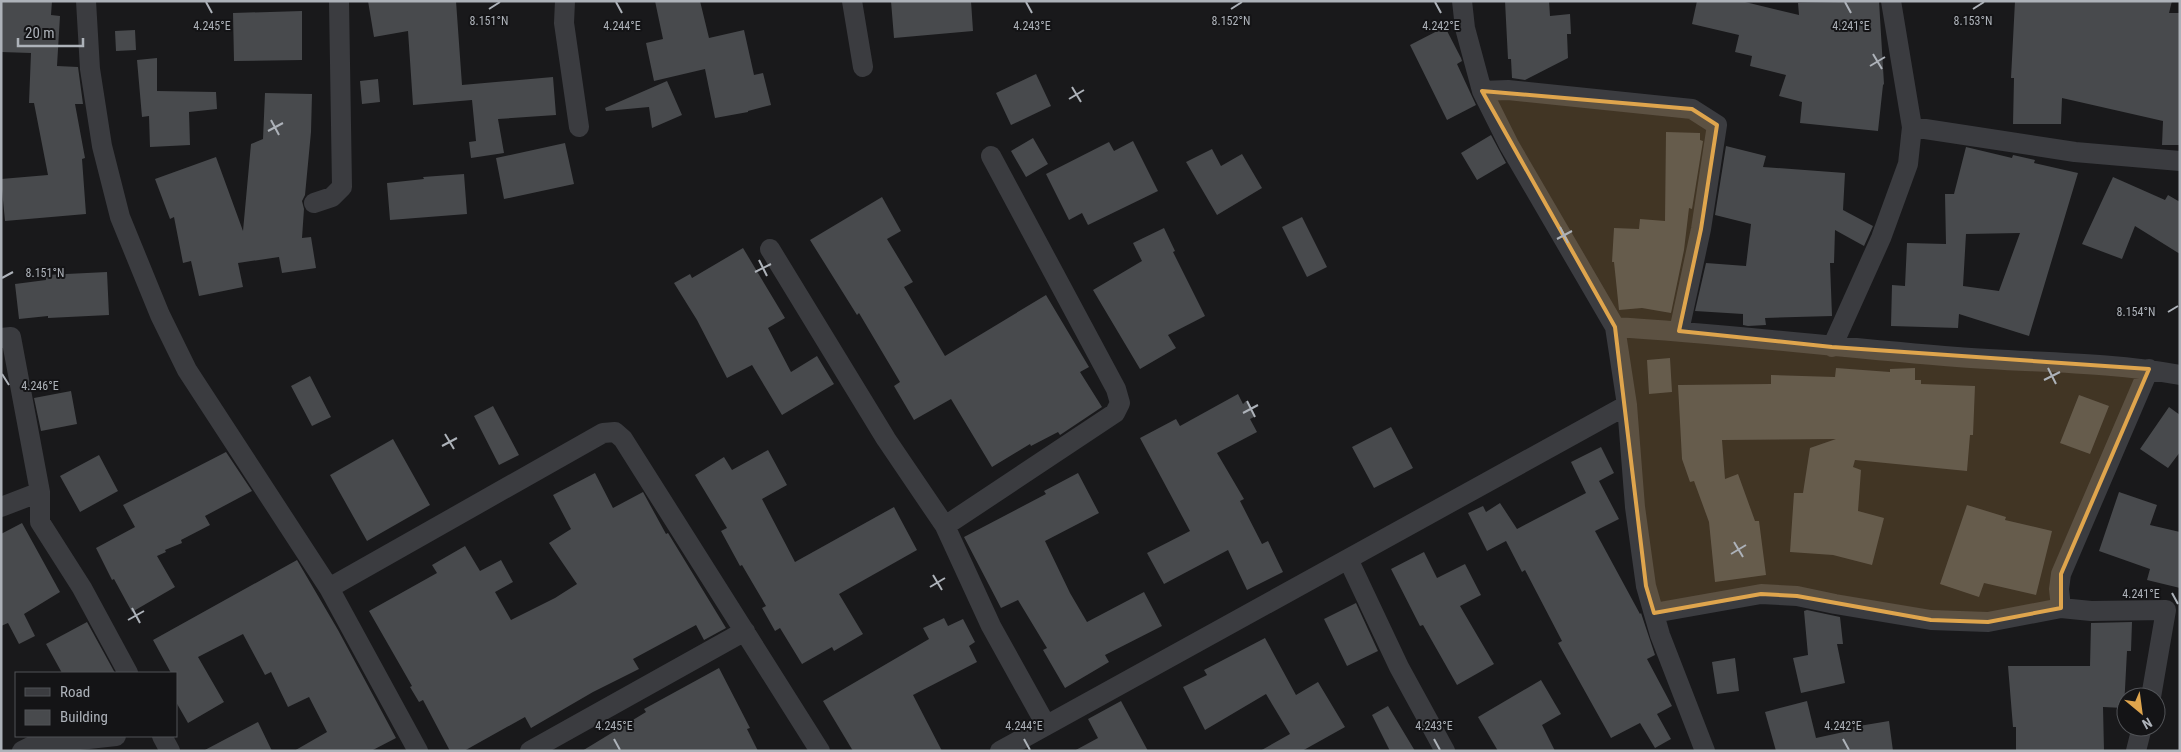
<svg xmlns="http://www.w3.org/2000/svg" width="2181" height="752" font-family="'Roboto Condensed',sans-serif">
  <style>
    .building { fill: #484a4d; fill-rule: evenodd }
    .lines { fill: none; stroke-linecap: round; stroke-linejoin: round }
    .minor { stroke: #3b3c40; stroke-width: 20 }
    .marked { fill: #dfa54d; fill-opacity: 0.2; stroke: #dfa54d; stroke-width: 4; stroke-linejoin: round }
    .ticks { fill: none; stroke: #adb2b9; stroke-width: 2 }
    .ticks-label { font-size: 12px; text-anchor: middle; fill: #adb2b9; stroke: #141416; stroke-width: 4; stroke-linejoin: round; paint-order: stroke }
  </style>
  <rect width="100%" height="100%" fill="#19191b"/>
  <path class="building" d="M1,1H52L51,15L60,16L57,66L78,67L83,104H75L85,158L82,159L86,214L5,221L1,179L48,175L34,103H29L31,53L1,52Z
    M368,1H456L462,85L553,77L556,115L498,119L504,153L471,158L469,142L476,141L472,100L413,105L408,31L374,37Z
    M655,1H700L709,38L744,30L754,75L763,73L771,105L748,111V112L715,118L705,69L654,81L646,43L663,39Z
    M891,1H971L973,31L894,38Z
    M1505,1H1549L1550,16L1570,14L1571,34H1567L1568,58L1525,80L1512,78L1511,59H1508Z
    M1697,1H1741L1799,15L1798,3L1879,1L1884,84L1883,85L1878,131L1800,123L1802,102L1779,96L1786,75L1750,66L1752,56L1735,52L1739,35L1692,24Z
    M2015,1H2172L2169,13H2180V145H2162L2163,121L2062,98L2061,124H2013L2014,78H2011Z
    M302,11V60L234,61L233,13Z
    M1445,27L1461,58L1462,61L1457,64L1476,105L1447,120L1410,45Z
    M135,30L136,50L116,51L115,31Z
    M157,58V91L216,92L217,109L189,112L190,145L150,147L149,116L142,117L137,60Z
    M1036,74L1051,106L1011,125L996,93Z
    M378,79L380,102L362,104L360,81Z
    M667,81L682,115L652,128L649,107L606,111L605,108Z
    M265,93L312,94L311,132L305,195L302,201L304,209L302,238L311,237L316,268L282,273L279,257L238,263L243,287L199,296L191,261L183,263L174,217L170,219L155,179L216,157L243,231L251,144L263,139Z
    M1666,132L1700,133V140L1703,141L1692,209L1689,208L1684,250L1671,313L1642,308L1619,310L1614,262H1612L1614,228L1639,229L1640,219L1665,221Z
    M1491,135L1506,163L1477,180L1461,153Z
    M1033,138L1048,164L1026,177L1011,151Z
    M1133,141L1158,191L1088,225L1082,213L1069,220L1046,174L1109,142L1114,151Z
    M565,143L574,184L504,199L496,158Z
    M1726,146L1766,156L1763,167L1845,173L1843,210L1873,226L1864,246L1835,230L1834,263H1830L1832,316L1765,318L1766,325L1748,326L1743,325V314L1695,311L1706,263L1746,266L1751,224L1715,215Z
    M1966,147L2012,158L2013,155L2035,160L2034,163L2078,173L2029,336L1959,314L1958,328L1891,326L1892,285L1905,286L1907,243L1946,244L1945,194H1954ZM2020,233L1999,291L1963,286L1966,234Z
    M1212,149L1221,166L1242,154L1262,188L1217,215L1186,162Z
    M464,174L467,214L390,220L387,183L424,179L423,177Z
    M2113,177L2165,200L2168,195L2180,202V254L2135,226L2122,259L2082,244Z
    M882,197L901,231L887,239L913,282L904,287L945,356L1046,295L1089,367L1080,372L1102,407L1060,435L1058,432L1031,446L1030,444L992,467L951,399L914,420L894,386L900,382L859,313L857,315L810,240Z
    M1302,217L1327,267L1307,277L1282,227Z
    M1164,228L1175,251L1173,252L1205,316L1168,335L1176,348L1140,369L1093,290L1142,261L1133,243Z
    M743,248L785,318L768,328L791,372L817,356L834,384L782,415L752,365L727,378L697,320L674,283L690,274L692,278Z
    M107,272L109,315L48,318V316L19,319L15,284L46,280V275Z
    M1670,358L1672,392L1649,394L1647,360Z
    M1836,368L1890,372V369L1915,368V380H1921V384L1975,386L1973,435H1970L1967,471L1855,460L1853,467L1861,470L1858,511L1884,518L1872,565L1833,555L1790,552L1794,493H1803L1810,448L1836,439L1722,440L1725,479L1738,474L1755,521H1759L1766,575L1715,582L1709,522L1694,481L1690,482L1682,459L1678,385L1771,384V375L1835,377Z
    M310,376L331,417L312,426L291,386Z
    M71,391L77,424L41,431L34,398Z
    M1238,394L1243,404L1246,401L1254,417L1250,419L1257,432L1217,453L1244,499L1240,501L1262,544L1268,541L1283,572L1247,590L1228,550L1164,584L1147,553L1190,531L1140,438L1176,419L1180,426Z
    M2079,395L2109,406L2090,454L2060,443Z
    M493,406L519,455L499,465L474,416Z
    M2169,407L2180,415V452L2168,468L2140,449Z
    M1391,427L1413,468L1374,488L1352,447Z
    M393,439L430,505L367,541L330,475Z
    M1601,447L1614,473L1599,481L1619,519L1595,531L1640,614L1641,613L1655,655L1647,659L1672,706L1657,714L1671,739L1655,748L1640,723L1611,738L1558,643L1562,641L1525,570L1522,572L1506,541L1487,551L1468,513L1483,506L1486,512L1500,503L1517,529L1586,493L1571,462Z
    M768,450L787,485L762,499L795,562L894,507L917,550L839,594L863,634L834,651L832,647L802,664L780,628L775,631L762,608L766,606L742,565L740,566L721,531L727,528L695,475L724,457L732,470Z
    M226,452L252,491L205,516L210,525L181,540L182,543L165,550L166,552L157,556L175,587L132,612L114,579L112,580L96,548L135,527L123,505Z
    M99,455L118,491L80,512L60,476Z
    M595,473L613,508L643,492L666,534L668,533L726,628L704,640L696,625L633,659L639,669L593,692L531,728L525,717L464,751H450L423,700L419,702L410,687L412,686L369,611L437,573L432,565L465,546L480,571L501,560L513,582L495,592L511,620L555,598L577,584L549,543L571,529L553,495Z
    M1078,473L1099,513L1045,541L1070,593L1087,622L1144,592L1162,626L1105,655L1109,662L1065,688L1043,650L1047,648L1018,600L1001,608L964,537L1046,494L1044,491Z
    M2119,492L2157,505L2150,525L2180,532V588L2147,580L2150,569L2099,551Z
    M1967,505L2006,517L2005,520L2052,531L2036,595L1984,583L1979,597L1940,584Z
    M22,523L60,592L24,614L35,636L19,644L8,623L1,626V534Z
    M1424,552L1437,578L1465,564L1481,595L1460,606L1494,664L1457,685L1423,625L1420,626L1391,569Z
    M297,560L338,630L396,738L371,751H294L327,732L309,697L288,707L271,672L265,675L243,634L198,657L224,702L188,723L176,702V673H171L153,640Z
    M1356,603L1378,651L1347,666L1324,619Z
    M1807,610L1840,617L1843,644H1837L1845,683L1801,693L1793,658L1808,655L1804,611Z
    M944,618L948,626L963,619L975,642L969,646L977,662L913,695L942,751H853L823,701L929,639L923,628Z
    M87,622L115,673H62L46,644Z
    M2132,622L2131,651H2127L2124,708L2103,707L2104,751H2016V727H2013L2008,666H2090L2091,623Z
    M1265,638L1296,695L1318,682L1345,727L1302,751H1260L1290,734L1266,694L1205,730L1183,687L1207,675L1204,670Z
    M1735,658L1739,691L1717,694L1712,662Z
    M719,668L750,728L747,729L758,751H582L646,712L644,709Z
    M1541,680L1561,714L1542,725L1555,751H1498L1478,717Z
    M1121,701L1148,751H1074L1098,738L1088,719Z
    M1807,701L1816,738L1853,730V727L1889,721L1893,751H1776L1765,712Z
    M1388,706L1415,751H1390L1372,715Z
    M258,722L272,751H203Z"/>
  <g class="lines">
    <path class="minor" d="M86,1L90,69L102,146L120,217L160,315L187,370L329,588L418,751
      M565,1L564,23L579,127
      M852,1L863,67
      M1462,1L1465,28L1482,91L1509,145L1615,327L1627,405L1635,507L1646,586L1660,635L1705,751
      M1482,91L1508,90L1692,109L1717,125L1701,229L1679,331
      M1912,127L2075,152L2180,161
      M314,203L332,197L342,187L339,1
      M770,249L886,439L945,526L991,626L1046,725
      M1615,327C1729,334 1843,348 1957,357C2032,363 2106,361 2180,375
      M1,338L11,337L40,492V522L82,588L128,673
      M1832,347L1881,238L1908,164L1912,127L1891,1
      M1,507L40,492
      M945,526L1115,413L1120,403L1116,389L991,156
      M1348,559L1399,667L1445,751
      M329,588L603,433L615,432L623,439L820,751
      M2061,608L2059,589L2061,574L2149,369
      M1654,613L1761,594L1797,596L1835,604L1931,620L1988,622L2061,608L2091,611L2166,610L2151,697
      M162,736L170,751
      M22,751L34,745L116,736
      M530,751L745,631
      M1000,751L1627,405
      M2136,751L2142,727"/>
  </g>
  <path class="marked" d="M1482,91L1692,109L1717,125L1701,229L1679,331L1832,347L2149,369L2061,574V608L1988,622L1931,620L1797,596L1761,594L1654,613L1646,586L1615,327Z"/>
  <path class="ticks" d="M206,2L212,13M616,2L622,13M1026,2L1032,13M1435,2L1441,13M1845,2L1851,13M489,9L500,2M1231,9L1242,2M1973,9L1984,2M1873,54L1882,69M1870,66L1885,57M1072,87L1081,102M1069,99L1084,90M271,120L279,135M268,131L283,123M1560,227L1568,243M1557,239L1572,231M759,260L767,276M755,272L771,264M2,278L13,272M2168,312L2178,306M2048,368L2056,384M2,374L9,385M2044,380L2060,372M1247,401L1255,417M1243,413L1258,405M445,434L454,449M442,446L457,438M1734,542L1743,557M1731,554L1746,545M933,575L942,590M930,587L945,578M2172,593L2178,604M132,608L140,623M128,620L144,611M614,739L620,750M1024,739L1030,750M1434,739L1440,750M1843,739L1849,750"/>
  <g class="ticks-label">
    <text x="489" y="25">8.151°N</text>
    <text x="1231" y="25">8.152°N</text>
    <text x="1973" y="25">8.153°N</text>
    <text x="212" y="30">4.245°E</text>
    <text x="622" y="30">4.244°E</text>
    <text x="1032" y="30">4.243°E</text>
    <text x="1441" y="30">4.242°E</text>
    <text x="1851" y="30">4.241°E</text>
    <text x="45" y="277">8.151°N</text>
    <text x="2136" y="316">8.154°N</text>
    <text x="40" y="390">4.246°E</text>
    <text x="2141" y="598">4.241°E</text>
    <text x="614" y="730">4.245°E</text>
    <text x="1024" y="730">4.244°E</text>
    <text x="1434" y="730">4.243°E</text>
    <text x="1843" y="730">4.242°E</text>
  </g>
  <rect width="2181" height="752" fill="none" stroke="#adb2b9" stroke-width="5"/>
  <rect x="15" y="672" width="162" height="65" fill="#141416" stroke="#515357"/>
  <rect x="25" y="688" width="25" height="8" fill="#3b3c40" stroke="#515357"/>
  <text x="60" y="697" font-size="15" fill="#adb2b9">Road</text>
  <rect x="25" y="710" width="25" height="15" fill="#484a4d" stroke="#515357"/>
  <text x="60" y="722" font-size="15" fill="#adb2b9">Building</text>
  <g transform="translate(2141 712) rotate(151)"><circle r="24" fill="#141416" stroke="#515357"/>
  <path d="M0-4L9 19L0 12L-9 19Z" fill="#dfa54d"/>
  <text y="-8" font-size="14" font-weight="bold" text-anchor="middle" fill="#adb2b9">N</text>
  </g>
  <path d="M18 38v8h65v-8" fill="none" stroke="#adb2b9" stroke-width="2.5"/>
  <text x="25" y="38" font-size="15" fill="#adb2b9" stroke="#141416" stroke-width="4" paint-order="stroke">20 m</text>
</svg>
